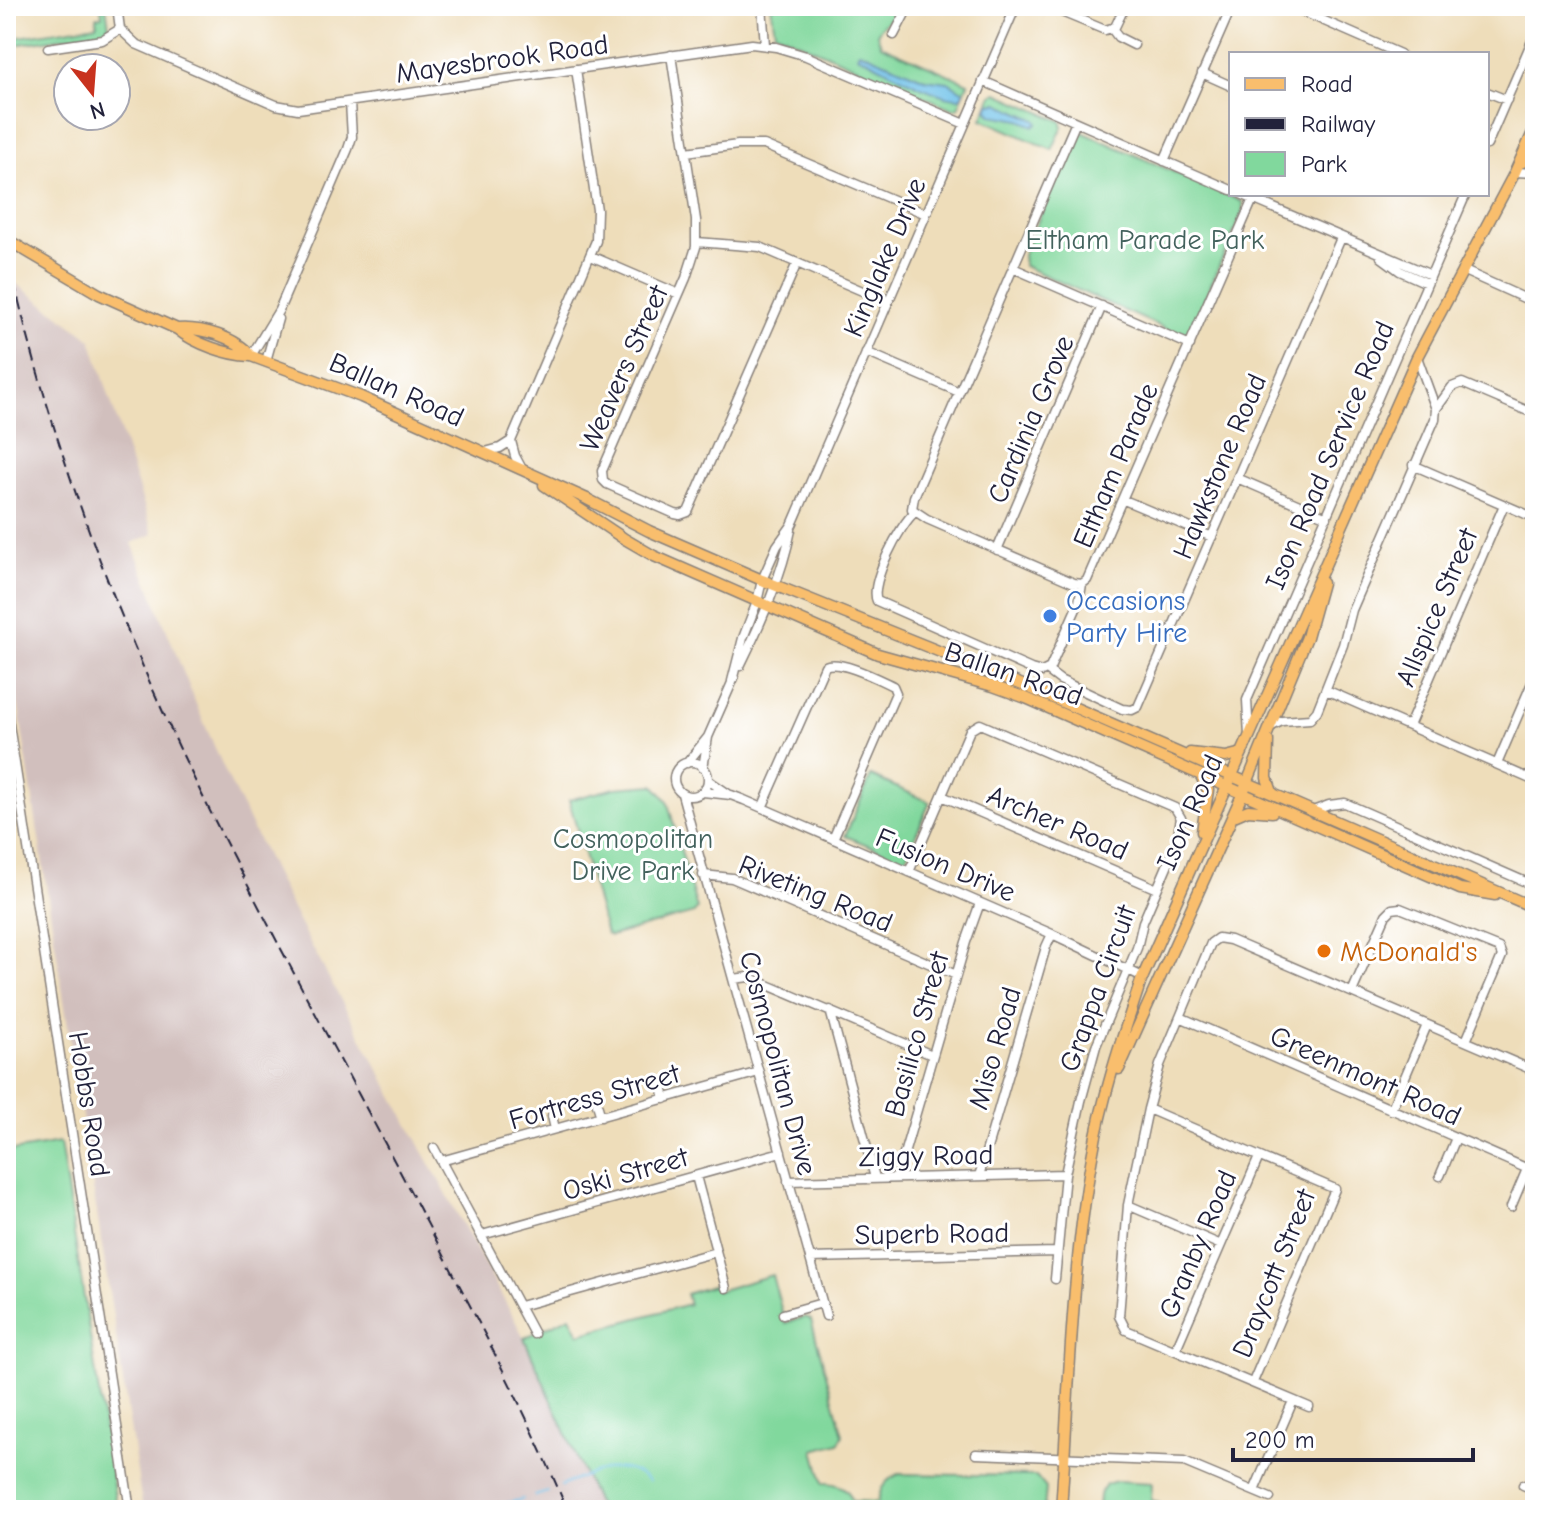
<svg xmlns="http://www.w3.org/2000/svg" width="1541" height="1516" font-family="'Comic Neue',sans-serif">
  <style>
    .industrial { fill: #d1bfbd }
    .green { fill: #81d89d; stroke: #527d6c; stroke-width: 2 }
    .water { fill: #6dc1e9; stroke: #487292; stroke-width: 2 }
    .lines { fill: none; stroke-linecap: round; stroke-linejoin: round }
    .stream { stroke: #6dc1e9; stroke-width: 2 }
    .minor-casing { stroke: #88807a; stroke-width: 11 }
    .major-casing { stroke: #88807a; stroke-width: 13 }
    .minor { stroke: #fff; stroke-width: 8 }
    .major { stroke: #f9be6d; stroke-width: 10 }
    .rail { stroke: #22223b; stroke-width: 2; stroke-dasharray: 12 6; stroke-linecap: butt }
    .shop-dot { fill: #3f7fe0; stroke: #fff; stroke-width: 3 }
    .food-dot { fill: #e8710a; stroke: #fff; stroke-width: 3 }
    .labels { text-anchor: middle; stroke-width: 6; stroke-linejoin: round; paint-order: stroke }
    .street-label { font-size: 28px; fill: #22223b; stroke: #fff }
    .park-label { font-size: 28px; fill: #43625d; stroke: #fff }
    .shop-label { font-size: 28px; fill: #366cbe; stroke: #fff; text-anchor: start }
    .food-label { font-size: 28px; fill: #c56008; stroke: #fff; text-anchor: start }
  </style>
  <rect width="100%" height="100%" fill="#fff"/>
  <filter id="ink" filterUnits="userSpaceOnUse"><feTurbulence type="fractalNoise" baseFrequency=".0125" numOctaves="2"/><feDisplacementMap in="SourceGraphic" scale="16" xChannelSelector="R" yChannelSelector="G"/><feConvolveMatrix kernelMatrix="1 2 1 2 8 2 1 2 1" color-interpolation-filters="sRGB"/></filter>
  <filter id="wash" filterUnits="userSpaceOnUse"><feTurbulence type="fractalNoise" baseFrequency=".006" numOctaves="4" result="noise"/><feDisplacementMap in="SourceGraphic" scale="32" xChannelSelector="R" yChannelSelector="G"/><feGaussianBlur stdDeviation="1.8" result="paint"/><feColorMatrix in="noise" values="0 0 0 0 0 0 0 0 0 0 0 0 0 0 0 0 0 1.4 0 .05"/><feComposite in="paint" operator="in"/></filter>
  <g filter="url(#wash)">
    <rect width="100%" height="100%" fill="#eeddba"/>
    <path class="industrial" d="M6,276L91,339L153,534L132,543L198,709L229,780L298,921L516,1322L547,1386L600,1510H143L6,626Z"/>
    <path class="green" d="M101,6H106L109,27L106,31L6,46V39L97,25L96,17L102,16Z
      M771,6H902C896,20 884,18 877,34L881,45L968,83L958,108L953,109L775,32Z
      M997,93L1061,121L1063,126L1052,150L982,119L992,95Z
      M1082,132L1243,202V212L1189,334H1177L1024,266L1023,255L1075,136Z
      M871,776L930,802L905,860L845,836Z
      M654,785L667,800L697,909L694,913L611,936L606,934L569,800L615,788Z
      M60,1143L117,1510H6V1152Z
      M772,1275L785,1323L806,1317L811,1320L843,1435L839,1443L814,1450L823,1483C837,1483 849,1487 852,1501L878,1502C880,1488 885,1480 899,1474L1036,1476L1046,1488L1044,1510H600L524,1338L570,1316L579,1334L689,1304L686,1294L715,1285L717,1291Z
      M1117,1481L1152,1483L1151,1500L1174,1510H1098L1099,1495L1106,1484Z"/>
    <path class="water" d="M859,51L925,79L948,82L964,92L961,98C937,100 882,66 857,55Z
      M998,103L1036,120L1038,124L1034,126L1020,120L992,115L987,109L989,104Z"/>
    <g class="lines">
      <path class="stream" d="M561,1486C593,1473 620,1456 649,1481
        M535,1496L548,1492
        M480,1510L523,1499"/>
    </g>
  </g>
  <g filter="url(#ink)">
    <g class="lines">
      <defs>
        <path id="minor" d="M117,6L120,29L136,44L276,105L298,109L752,44L776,47L806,56L965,124
          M762,6L765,45
          M1047,6L1105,30L1115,27L1125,6
          M1290,6L1400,54
          M1531,6L1535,8
          M1112,29L1118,37L1134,45
          M894,35L909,6
          M48,48L102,40L120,29
          M671,55L696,220V247L686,278L602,471L603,480L607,484L675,514L680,515L688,512L797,263
          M1202,73L1231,86
          M983,81L1231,190
          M1487,92L1507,100
          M1076,122L914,497L912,509L927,519L1074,583L1082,584L1087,580L1253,199
          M1487,145L1535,34
          M686,152L738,145H764L926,214
          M1164,161L1232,6
          M1515,172L1535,173
          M1241,194L1431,275
          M697,242L760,247L888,302
          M591,256L679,294
          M1381,257L1400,271L1427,283
          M1013,268L1190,345
          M1462,270L1535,303
          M866,352L959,392
          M251,356L279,310L348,149L352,137L350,102
          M266,361L278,319
          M1436,409L1452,387L1462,383L1535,414
          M511,441L515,456L522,469
          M485,452L500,448L511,441L596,241L597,210L576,69
          M1413,465L1535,518
          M1237,478L1327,517
          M1124,500L1212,537
          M915,512C900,524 869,584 877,601L1031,669L1042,672L1050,668L1079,602L1082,584
          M997,550L1102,306
          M740,666C761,623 782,576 791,530
          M1048,671L1060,680L1122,709L1132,710L1138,707L1341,238
          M732,681L743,638L757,602L762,580L777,546L792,525L1016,6
          M1326,690L1535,781
          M6,705L130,1510
          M1409,726L1504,505
          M1270,727L1282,721L1310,719L1317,711L1343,645L1352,610L1435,419L1436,409L1417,357
          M1249,736L1247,700L1466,194
          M674 779a17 17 0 1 1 34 0a17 17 0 1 1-34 0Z
          M687,763L708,737L734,678
          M1497,764L1535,676
          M703,768L708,737
          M708,780L730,795
          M703,792L731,795L744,800L1052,934L1143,977
          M682,794L826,1316
          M942,796L1157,889
          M762,808L825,666C840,659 878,679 893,686L896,693L833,839
          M1313,811L1329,805L1345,803L1535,886
          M909,872L970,730L980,724L1175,808L1181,818L1176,845L1143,922L1137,948L1096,1046L1081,1101L1065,1174L1055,1279
          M703,875L732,878L956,975
          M6,930L8,944
          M733,979L749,977L932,1055
          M1352,992L1386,915L1392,909L1400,908L1499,948L1502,956L1466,1041
          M830,1010L875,1178
          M1180,1017L1535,1172
          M662,1086L665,1099
          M597,1104L601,1117
          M1148,1109L1335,1189L1253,1382
          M1391,1110L1427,1025
          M552,1116L555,1129
          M434,1148L534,1334
          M441,1161L759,1072
          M696,1176L726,1288
          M979,1176L1046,947L1052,934
          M1440,1176L1456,1138
          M897,1178L966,942L980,903
          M788,1181L1065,1174
          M1128,1205L1221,1245
          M1511,1207L1527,1169
          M482,1235L781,1152
          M810,1258L1056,1252
          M520,1306L716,1252
          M783,1314L822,1303
          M1176,1349L1259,1157
          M1309,1407L1126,1330L1119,1316L1128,1205L1148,1109L1160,1065L1211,943L1218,938L1230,940L1535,1071
          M976,1454L1184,1462L1270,1498
          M1523,1485L1535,1490
          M1254,1491L1293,1401"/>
        <path id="major" d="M1523,162L1535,147
          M6,239L99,294L177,329C195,344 228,355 251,356L361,397L587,499L649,531L762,580L1025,686L1535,908
          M177,329C201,327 236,337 251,356
          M544,485L623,538L654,556L878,654L993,686L1026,698L1460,889L1495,895
          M1268,741L1267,778L1272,792
          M1190,753L1226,757L1242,753
          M1202,778L1208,790L1202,832
          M1234,816L1248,810L1272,812
          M1119,1069L1242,795L1307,637L1322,583
          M1061,1510C1069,1393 1071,1273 1092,1157C1102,1097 1122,1038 1141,981L1417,357L1515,172L1535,128"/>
      </defs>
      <use href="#minor" class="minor-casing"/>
      <use href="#major" class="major-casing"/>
      <use href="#minor" class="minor"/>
      <use href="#major" class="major"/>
      <path class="rail" d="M6,246C50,448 125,643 218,827C288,966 364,1102 436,1240C482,1329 529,1417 567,1510"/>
    </g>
  </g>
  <circle class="shop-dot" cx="1050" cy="616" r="8"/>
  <circle class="food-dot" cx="1324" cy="951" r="8"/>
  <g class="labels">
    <g class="street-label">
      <text transform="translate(502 58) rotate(-8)" y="10">Mayesbrook Road</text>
      <text transform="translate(884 257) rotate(-67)" y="10">Kinglake Drive</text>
      <text transform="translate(623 368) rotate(-66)" y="10">Weavers Street</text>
      <text transform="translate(397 389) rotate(24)" y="10">Ballan Road</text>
      <text transform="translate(1030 419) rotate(-67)" y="10">Cardinia Grove</text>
      <text transform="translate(1329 455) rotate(-67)" y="10">Ison Road Service Road</text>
      <text transform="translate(1115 465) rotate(-67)" y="10">Eltham Parade</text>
      <text transform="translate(1219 466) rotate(-67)" y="10">Hawkstone Road</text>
      <text transform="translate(1436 607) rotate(-67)" y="10">Allspice Street</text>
      <text transform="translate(1014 673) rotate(19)" y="10">Ballan Road</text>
      <text transform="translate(1189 812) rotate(-66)" y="10">Ison Road</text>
      <text transform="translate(1058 822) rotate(23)" y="10">Archer Road</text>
      <text transform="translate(946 864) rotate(23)" y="10">Fusion Drive</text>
      <text transform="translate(816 893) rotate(22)" y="10">Riveting Road</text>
      <text transform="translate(1097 988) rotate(-70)" y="10">Grappa Circuit</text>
      <text transform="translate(916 1034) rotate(-74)" y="10">Basilico Street</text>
      <text transform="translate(994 1048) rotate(-74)" y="10">Miso Road</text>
      <text transform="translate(779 1063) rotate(75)" y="10">Cosmopolitan Drive</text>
      <text transform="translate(1366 1075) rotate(24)" y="10">Greenmont Road</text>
      <text transform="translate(594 1096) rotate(-16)" y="10">Fortress Street</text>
      <text transform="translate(90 1104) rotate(81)" y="10">Hobbs Road</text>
      <text transform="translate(926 1155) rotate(-1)" y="10">Ziggy Road</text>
      <text transform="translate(625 1173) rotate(-16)" y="10">Oski Street</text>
      <text transform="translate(932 1233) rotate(-1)" y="10">Superb Road</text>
      <text transform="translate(1197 1244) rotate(-67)" y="10">Granby Road</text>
      <text transform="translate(1273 1273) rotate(-68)" y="10">Draycott Street</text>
    </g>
    <g class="park-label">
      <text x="1145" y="249">Eltham Parade Park</text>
      <text x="633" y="848">Cosmopolitan<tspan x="633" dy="32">Drive Park</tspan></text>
    </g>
    <g class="shop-label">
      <text x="1066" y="610">Occasions<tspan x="1066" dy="32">Party Hire</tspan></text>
    </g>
    <g class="food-label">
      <text x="1340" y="961">McDonald's</text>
    </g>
  </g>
  <rect width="1541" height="1516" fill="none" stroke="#fff" stroke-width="32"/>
  <rect x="1229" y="52" width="260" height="144" fill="#ffffff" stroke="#a7a7b1" stroke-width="2"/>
  <rect x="1245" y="78" width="40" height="12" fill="#f9be6d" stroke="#a7a7b1" stroke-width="2"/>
  <text x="1301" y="92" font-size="24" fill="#22223b">Road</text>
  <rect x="1245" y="118" width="40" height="12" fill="#22223b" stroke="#a7a7b1" stroke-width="2"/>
  <text x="1301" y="132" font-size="24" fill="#22223b">Railway</text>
  <rect x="1245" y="152" width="40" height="24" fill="#81d89d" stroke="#a7a7b1" stroke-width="2"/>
  <text x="1301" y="172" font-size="24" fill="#22223b">Park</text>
  <g transform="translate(92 92) rotate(163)"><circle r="38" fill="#ffffff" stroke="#a7a7b1" stroke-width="2"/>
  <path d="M0-6L14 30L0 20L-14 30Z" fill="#c8321e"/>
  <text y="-12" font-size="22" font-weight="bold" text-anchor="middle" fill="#22223b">N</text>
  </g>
  <path d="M1233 1448v12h240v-12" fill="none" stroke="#22223b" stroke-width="4"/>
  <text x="1245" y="1448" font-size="24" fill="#22223b" stroke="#ffffff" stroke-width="6" paint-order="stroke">200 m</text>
</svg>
